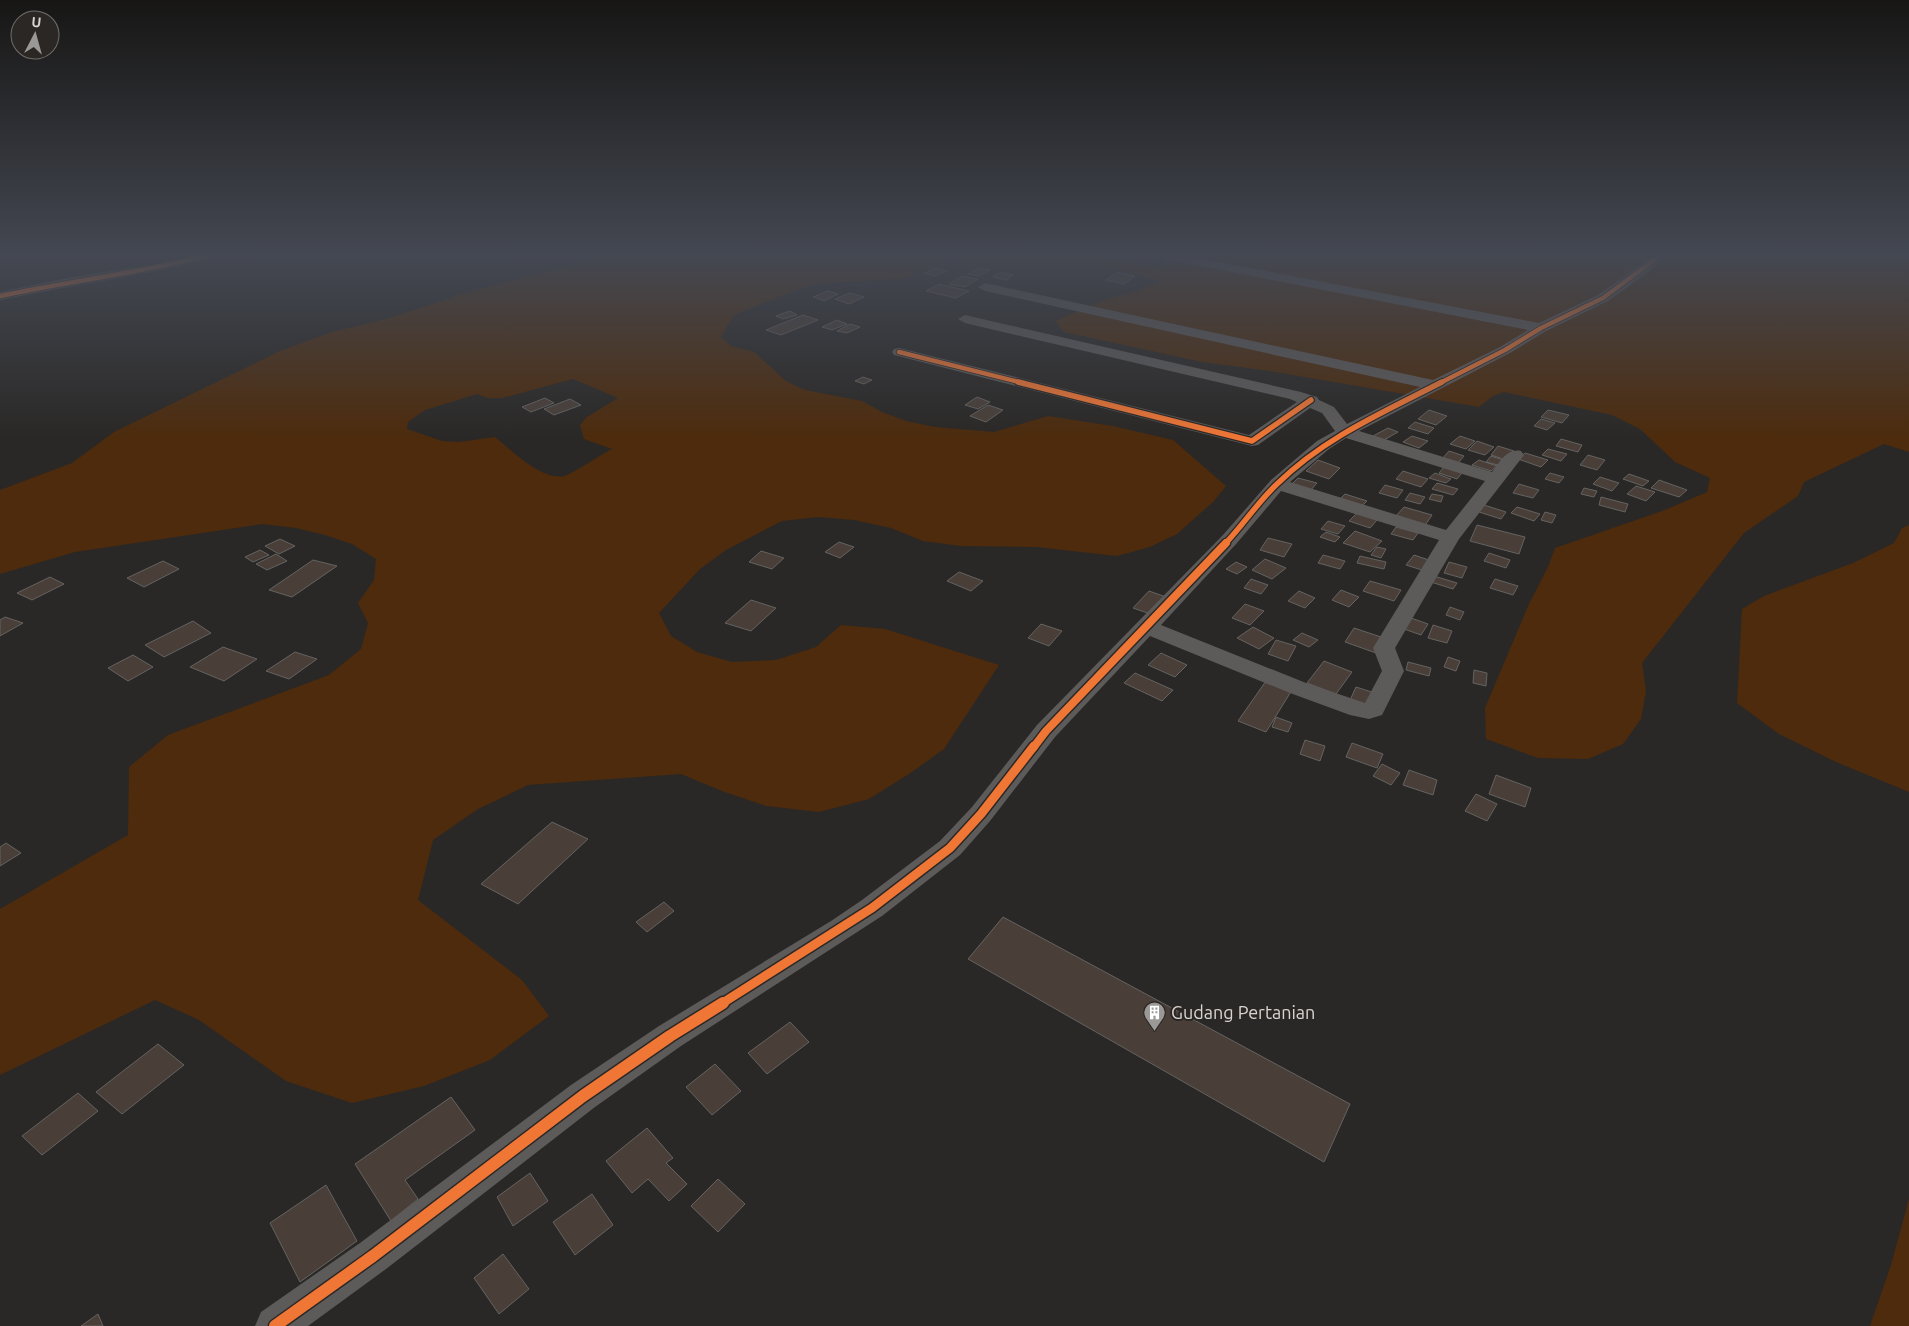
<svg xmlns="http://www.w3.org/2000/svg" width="1909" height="1326" font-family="Ubuntu,sans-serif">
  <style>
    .green { fill: #4d2b0c; fill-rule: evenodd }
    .building { fill: #493f38; stroke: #646361 }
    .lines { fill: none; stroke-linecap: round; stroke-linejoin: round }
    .minor { fill: #5d5b5a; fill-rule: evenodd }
    .cycleway-far4-casing { stroke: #2b2725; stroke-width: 6 }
    .cycleway-far3-casing { stroke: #2b2725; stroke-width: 8 }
    .cycleway-far2-casing { stroke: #2b2725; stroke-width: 11 }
    .cycleway-far1-casing { stroke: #2b2725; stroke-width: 12 }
    .cycleway-casing { stroke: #2b2725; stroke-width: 15 }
    .cycleway-far4 { stroke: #f07635; stroke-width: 4.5 }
    .cycleway-far3 { stroke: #f07635; stroke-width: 5.5 }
    .cycleway-far2 { stroke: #f07635; stroke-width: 8 }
    .cycleway-far1 { stroke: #f07635; stroke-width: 9 }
    .cycleway { stroke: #f07635; stroke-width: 12 }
    .labels { text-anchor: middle; stroke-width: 4; stroke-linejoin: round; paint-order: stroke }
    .near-poi-label { font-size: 18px; fill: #d8d6d4; stroke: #2b2725; text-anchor: start }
  </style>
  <rect width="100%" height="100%" fill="#2a2826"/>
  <path class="green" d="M606,255H1092L1158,266L1168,264L1187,255H1909V452L1884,444L1804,482L1798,496L1744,533L1642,663L1646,691L1641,719L1623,744L1588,759L1538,758L1486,739L1485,708L1529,604L1548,567L1555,548L1665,510L1707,492L1710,478L1675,462L1640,429L1612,415L1504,392L1493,396L1479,407L1270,371L1202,362L1064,332L1055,321L1107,299L1128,294L1161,281L1094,264L1044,266L947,261L903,279L824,283L801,288L734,315L721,337L731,346L754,352L786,381L805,390L862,401L882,412L906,421L935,427L994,432L1048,416L1113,426L1173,440L1226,486L1213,502L1177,534L1150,547L1117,556L1037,547L961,546L923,541L891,528L854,520L818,517L782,521L726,550L700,569L659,613L671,636L697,652L732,662L776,660L816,647L841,625L885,629L999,665L944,749L909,774L869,799L819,812L766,806L722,791L681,774L528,785L478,809L433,840L418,900L522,980L549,1016L490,1060L424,1086L352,1103L286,1081L199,1020L155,1000L0,1075V909L128,835L129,767L168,735L329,675L361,649L368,623L358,603L374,580L376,559L352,544L325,535L296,528L262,524L75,552L0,574V490L72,463L114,432L280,351L332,332L390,318L462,294ZM573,379L618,398L587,417L580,425L584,439L612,449C602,454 572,474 564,476C542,481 511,450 495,437L459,442L442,441L407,429L408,422L425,410L477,394L488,398H502Z
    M1909,525V792L1836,762L1779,734L1737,703L1742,609L1764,596L1853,563L1894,543L1902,528Z
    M1909,1199V1326H1870L1891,1265Z"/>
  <path class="building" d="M936,268L947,271L935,276L924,273Z
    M979,268L990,270L979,276L968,274Z
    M1000,272L1013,275L1006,280L993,277Z
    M1117,272L1135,276L1124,284L1106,280Z
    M962,276L978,279L965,287L949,284Z
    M939,284L969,291L956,298L926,291Z
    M828,291L838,294L824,301L813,297Z
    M850,293L864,297L849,304L835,299Z
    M790,311L797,315L783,319L776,316Z
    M803,315L818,320L781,335L766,330Z
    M837,320L847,324L832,330L822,327Z
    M850,324L860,327L847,333L837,331Z
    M863,377L872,380L864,384L855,381Z
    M977,397L990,402L978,409L965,405Z
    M545,398L554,403L531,412L522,407Z
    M570,399L581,405L554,415L544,409Z
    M988,405L1003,410L986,422L970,416Z
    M1429,410L1447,416L1436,425L1418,419Z
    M1548,410L1569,415L1562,423L1541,417Z
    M1541,419L1555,423L1547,430L1534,426Z
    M1415,422L1434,428L1428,434L1408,428Z
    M1388,428L1398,432L1384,440L1373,436Z
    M1412,436L1428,441L1419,448L1403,442Z
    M1460,436L1475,441L1466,449L1450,444Z
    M1561,439L1582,445L1578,452L1556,446Z
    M1477,441L1494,447L1485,455L1468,450Z
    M1498,446L1514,451L1507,460L1491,455Z
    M1548,449L1567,454L1561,461L1542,455Z
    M1449,451L1464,456L1458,463L1442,459Z
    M1525,453L1548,460L1541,467L1518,459Z
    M1588,455L1605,460L1597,470L1580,465Z
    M1491,456L1506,461L1502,466L1486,462Z
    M1318,460L1340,468L1329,479L1306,471Z
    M1479,460L1497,466L1491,471L1472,465Z
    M1444,467L1462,473L1457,479L1439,473Z
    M1403,471L1428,479L1421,487L1396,479Z
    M1435,473L1451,479L1446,483L1429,478Z
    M1550,473L1564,477L1559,483L1545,479Z
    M1629,474L1649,481L1643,486L1623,479Z
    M1600,477L1619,483L1612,491L1593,484Z
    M1298,478L1317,483L1310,491L1291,485Z
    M1659,480L1687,490L1679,497L1651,488Z
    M1437,483L1458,489L1453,495L1432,489Z
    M1519,484L1539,490L1533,498L1513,493Z
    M1385,485L1403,490L1397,498L1379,493Z
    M1636,486L1655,492L1646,501L1627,494Z
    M1584,488L1597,491L1594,497L1581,494Z
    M1410,493L1425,497L1420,504L1405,500Z
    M1345,494L1367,501L1360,508L1339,500Z
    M1432,494L1443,496L1441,502L1429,499Z
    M1601,497L1628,504L1625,512L1599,505Z
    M1484,505L1506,512L1501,519L1479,512Z
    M1404,507L1432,515L1424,527L1395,517Z
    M1517,507L1540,514L1534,521L1511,513Z
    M1545,512L1556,515L1552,523L1541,520Z
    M1357,513L1377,520L1370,528L1349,521Z
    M1328,521L1345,526L1338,534L1321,529Z
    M1477,525L1525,537L1519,554L1470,541Z
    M1396,527L1418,533L1413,540L1391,534Z
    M1355,531L1382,541L1370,552L1343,543Z
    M1326,532L1340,537L1335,542L1320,537Z
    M1268,538L1292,544L1284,557L1260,550Z
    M280,539L295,546L279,554L265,546Z
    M839,542L854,547L840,558L825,552Z
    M1377,547L1386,549L1381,558L1371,555Z
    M260,550L269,555L253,562L245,557Z
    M761,551L784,558L772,569L749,562Z
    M1489,553L1510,560L1506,568L1484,561Z
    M276,554L287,561L267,570L256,564Z
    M1323,555L1345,561L1340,569L1318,563Z
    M1414,555L1432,561L1425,571L1406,565Z
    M1360,556L1386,562L1384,569L1357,563Z
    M1265,559L1286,568L1272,579L1252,570Z
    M313,560L337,566L292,597L269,590Z
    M163,561L179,569L144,587L127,578Z
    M1236,562L1247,567L1237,574L1226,569Z
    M1449,562L1467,567L1462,578L1444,573Z
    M959,572L983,581L971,591L947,581Z
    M1434,576L1457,583L1453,589L1431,582Z
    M50,577L64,584L32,600L17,593Z
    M1251,579L1268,585L1261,594L1244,588Z
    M1495,579L1518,586L1513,595L1490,588Z
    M1370,581L1401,590L1394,601L1363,591Z
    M1341,590L1359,597L1349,607L1332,600Z
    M1149,591L1172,599L1156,616L1133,608Z
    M1299,591L1315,598L1305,608L1288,601Z
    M751,600L776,608L751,631L725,623Z
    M1245,604L1264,611L1250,625L1232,618Z
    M1450,607L1464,612L1460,620L1446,615Z
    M5,617L23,623L0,636V620Z
    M1411,618L1428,624L1421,635L1404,629Z
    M193,621L211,633L164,657L145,645Z
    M1041,624L1062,631L1049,646L1028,638Z
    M1433,625L1452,631L1447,643L1428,638Z
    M1253,627L1274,638L1259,649L1237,638Z
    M1354,628L1384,638L1376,653L1345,642Z
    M1302,633L1318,640L1309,647L1293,640Z
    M1276,640L1296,646L1288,661L1268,654Z
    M223,647L257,659L224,681L190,667Z
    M295,652L317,659L289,679L266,671Z
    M1161,653L1187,665L1175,677L1148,665Z
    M133,655L153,667L128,681L108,668Z
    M1448,657L1460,661L1456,671L1444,667Z
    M1324,661L1352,672L1336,694L1307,683Z
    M1408,662L1431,668L1429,676L1406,670Z
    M1474,670L1487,673L1486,686L1473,683Z
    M1135,673L1173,690L1162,701L1124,683Z
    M1266,681L1292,690L1266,732L1238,721Z
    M1356,687L1378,694L1373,707L1350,700Z
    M1276,717L1292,723L1288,732L1272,727Z
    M1305,740L1325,746L1320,761L1300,754Z
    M1352,743L1383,754L1377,768L1346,757Z
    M1382,764L1400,773L1391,785L1373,776Z
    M1409,770L1437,780L1433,795L1403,785Z
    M1496,775L1531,788L1525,807L1489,794Z
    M1476,794L1497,804L1487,821L1465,811Z
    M552,822L588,839L518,904L481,884Z
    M6,843L21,853L0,866V847Z
    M664,902L674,911L647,932L636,922Z
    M1003,917L1350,1104L1324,1162L968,959Z
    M790,1022L809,1042L767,1074L748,1053Z
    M158,1044L184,1065L122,1114L96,1092Z
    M715,1064L741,1091L712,1115L686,1087Z
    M78,1093L98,1111L42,1155L22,1136Z
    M451,1097L475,1130L405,1180L418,1199L391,1221L355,1164Z
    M647,1128L673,1158L666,1163L687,1184L669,1201L648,1179L632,1193L606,1161Z
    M530,1173L548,1201L513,1226L497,1197Z
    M718,1179L745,1204L718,1232L691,1206Z
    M326,1185L357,1241L300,1282L270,1223Z
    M592,1194L613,1225L575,1255L553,1222Z
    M503,1254L529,1289L499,1314L474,1278Z
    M98,1314L103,1326H81Z"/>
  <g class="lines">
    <path class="minor" d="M196,255H215L213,258C143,276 71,285 0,300V292L67,278L163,263Z
      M1159,255H1182L1539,323L1598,295L1654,255H1667L1651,270L1608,301L1546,331L1510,353L1359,431L1492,472C1500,462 1507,448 1521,451L1524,455L1459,539L1395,648L1404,671L1382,715L1369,719L1350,715L1290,693L1150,636L1055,737L990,821L960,855L882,916L681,1046L595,1107L386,1269L308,1326H255L261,1312L360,1243L571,1085L659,1026L831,921L862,900L940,841L972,807L1037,725L1223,535L1271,480L1317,441L1335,431L1322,413L1310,408L1258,445L1252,446L894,355L892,352L894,349L899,348L1249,435L1297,402L1290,399L965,323L958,319L965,315L1301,392L1317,397L1319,400L1334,407L1347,424L1420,387L985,291L978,287L985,283L1433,380L1500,347L1528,330L1165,259ZM1346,438L1485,481L1446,530L1290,482L1329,449ZM1281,491L1439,540L1373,648L1382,671L1365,703L1306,683L1161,625L1237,543Z"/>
    <defs>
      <path id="cycleway-far4" d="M0,296C70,281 140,273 209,255
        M899,352L1023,383
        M1440,383L1505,350L1541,328L1603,298L1661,255"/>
      <path id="cycleway-far3" d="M1018,382L1252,441L1311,400
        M1225,544C1243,525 1258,502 1277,484C1325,437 1384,412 1442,382"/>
      <path id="cycleway-far2" d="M1033,748L1046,731L1226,543"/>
      <path id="cycleway-far1" d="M721,1004L872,908L950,848L981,814L1034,746"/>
      <path id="cycleway" d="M275,1326L373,1256L583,1096L670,1036L723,1003"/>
    </defs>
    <use href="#cycleway-far4" class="cycleway-far4-casing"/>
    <use href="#cycleway-far3" class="cycleway-far3-casing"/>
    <use href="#cycleway-far2" class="cycleway-far2-casing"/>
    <use href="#cycleway-far1" class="cycleway-far1-casing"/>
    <use href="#cycleway" class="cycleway-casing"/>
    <use href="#cycleway-far4" class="cycleway-far4"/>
    <use href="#cycleway-far3" class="cycleway-far3"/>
    <use href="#cycleway-far2" class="cycleway-far2"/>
    <use href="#cycleway-far1" class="cycleway-far1"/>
    <use href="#cycleway" class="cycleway"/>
  </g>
  <linearGradient id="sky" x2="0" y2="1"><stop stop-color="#171615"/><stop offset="0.58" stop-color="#444852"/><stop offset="1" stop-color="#444852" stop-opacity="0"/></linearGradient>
  <rect width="1909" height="440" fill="url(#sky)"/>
  <defs>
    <symbol id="building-pin" viewBox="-11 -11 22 30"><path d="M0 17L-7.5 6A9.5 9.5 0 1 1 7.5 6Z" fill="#9b9997" stroke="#2b2725"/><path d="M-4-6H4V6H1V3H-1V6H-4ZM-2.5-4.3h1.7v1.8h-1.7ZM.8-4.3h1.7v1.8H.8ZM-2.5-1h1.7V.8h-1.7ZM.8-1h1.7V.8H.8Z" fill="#fff"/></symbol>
  </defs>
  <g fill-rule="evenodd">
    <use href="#building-pin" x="1142" y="1000" width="25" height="34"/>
  </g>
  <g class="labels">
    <g class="near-poi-label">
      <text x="1171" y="1019">Gudang Pertanian</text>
    </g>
  </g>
  <g transform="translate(35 35) rotate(6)"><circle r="24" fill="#2b2725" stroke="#706d6b"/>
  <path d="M0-4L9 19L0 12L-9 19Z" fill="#9b9997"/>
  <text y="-8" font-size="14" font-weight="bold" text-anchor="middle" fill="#d8d6d4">U</text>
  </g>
</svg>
